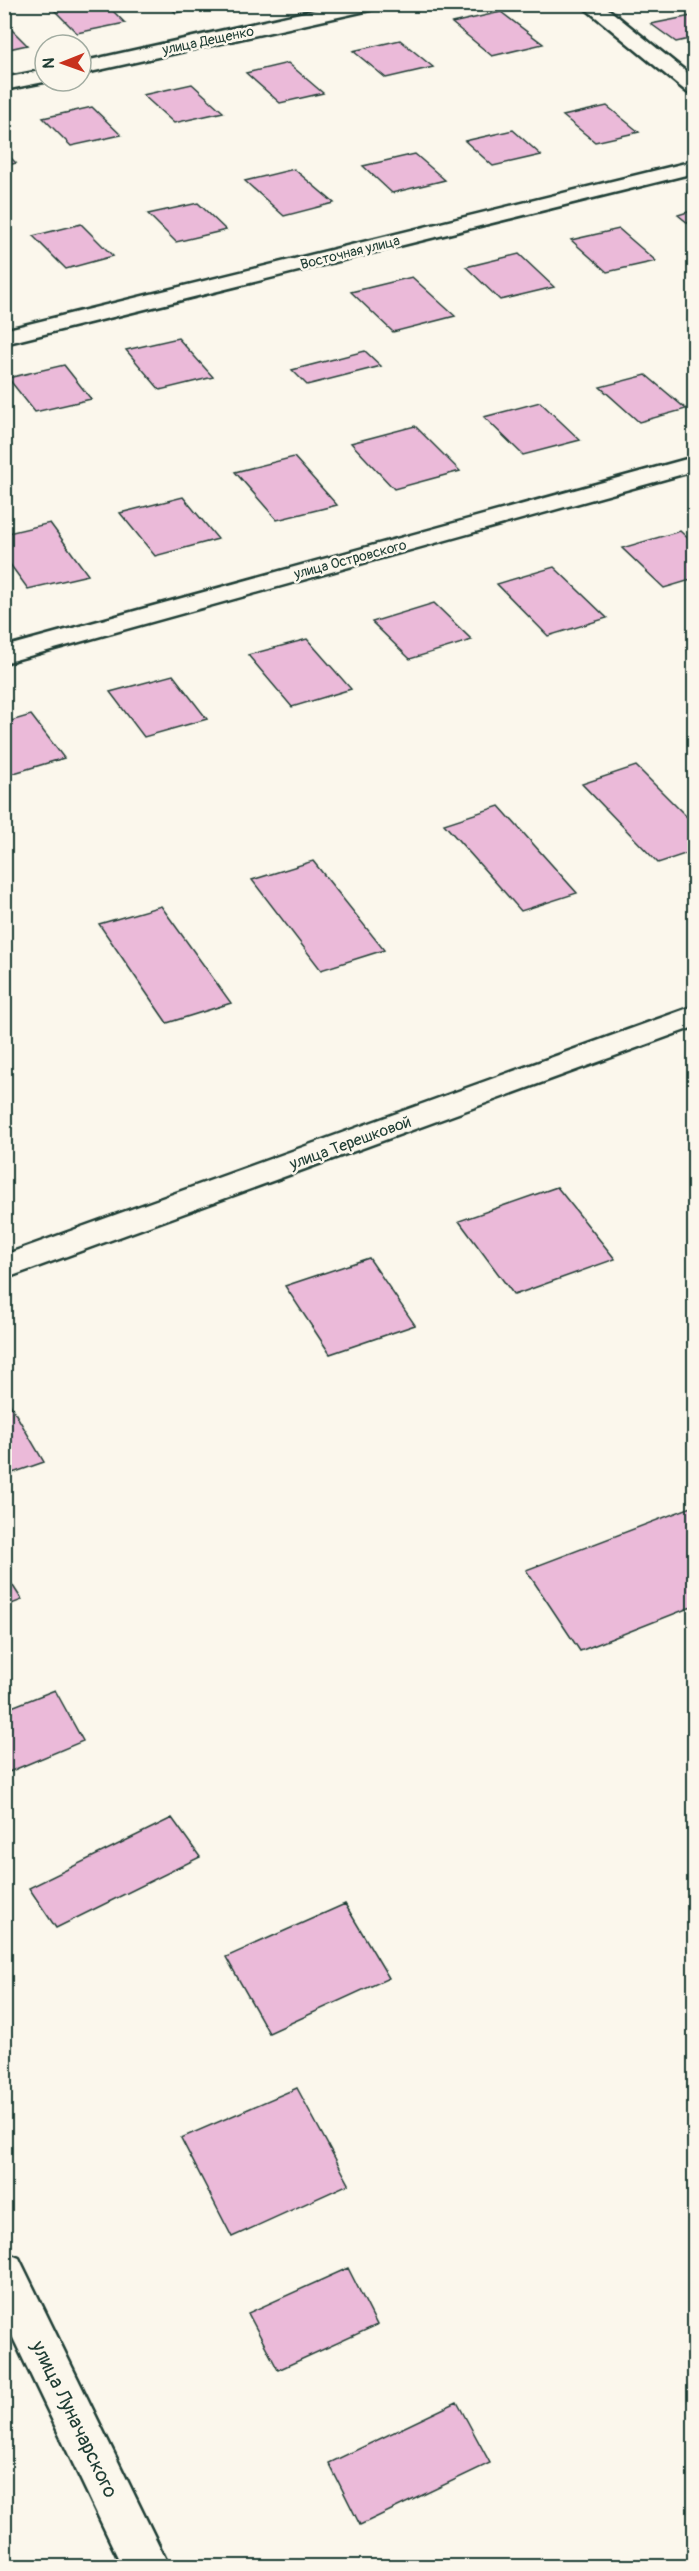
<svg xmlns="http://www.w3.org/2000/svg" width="699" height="2571" font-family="Pangolin,sans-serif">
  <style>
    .building { fill: #ebbad9; stroke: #1f3d34; stroke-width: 1.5 }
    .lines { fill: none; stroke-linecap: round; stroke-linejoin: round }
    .street-casing { stroke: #1f3d34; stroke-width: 5 }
    .primary-casing { stroke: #1f3d34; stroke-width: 5 }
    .street { fill: #fbf7ec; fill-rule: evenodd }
    .primary { fill: #fbf7ec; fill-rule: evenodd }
    .labels { text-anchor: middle; stroke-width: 5; stroke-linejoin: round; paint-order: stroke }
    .far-street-label { font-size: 14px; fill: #1f3d34; stroke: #fbf7ec }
    .street-label { font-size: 16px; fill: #1f3d34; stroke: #fbf7ec }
    .near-street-label { font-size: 20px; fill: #1f3d34; stroke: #fbf7ec }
  </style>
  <rect width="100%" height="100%" fill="#fbf7ec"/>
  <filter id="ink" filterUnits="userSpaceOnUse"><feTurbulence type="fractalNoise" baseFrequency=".0167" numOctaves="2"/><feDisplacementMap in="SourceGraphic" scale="12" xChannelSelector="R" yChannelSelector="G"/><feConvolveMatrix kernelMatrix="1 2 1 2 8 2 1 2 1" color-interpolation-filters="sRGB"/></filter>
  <g filter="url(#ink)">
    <path class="building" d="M106,4L125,23L77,33L49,5Z
      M167,4H214L176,13Z
      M501,12L543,44L492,56L452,23Z
      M691,16L694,18V38L676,42L651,24Z
      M4,22L27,45L4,50Z
      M400,40L433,67L386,78L353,51Z
      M288,63L323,93L280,103L246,73Z
      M192,84L223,112L174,123L143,95Z
      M607,106L639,132L595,142L563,116Z
      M92,107L121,135L71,146L43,118Z
      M513,130L541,155L493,166L465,141Z
      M4,151L16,163L4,166Z
      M415,154L445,180L392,193L363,166Z
      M294,169L334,203L284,216L245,181Z
      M198,203L226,230L176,242L148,214Z
      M694,210V228L678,215Z
      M81,224L113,256L66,269L33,236Z
      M619,229L656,261L607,272L571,240Z
      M519,254L554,287L500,300L466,267Z
      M412,277L455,316L393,332L351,292Z
      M178,338L213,377L160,390L126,350Z
      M365,351L381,366L307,385L292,370Z
      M64,365L91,399L35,412L8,378Z
      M646,375L686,409L639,422L600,387Z
      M540,402L580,440L523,455L484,417Z
      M415,426L460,471L394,489L351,443Z
      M294,457L337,505L277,520L235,472Z
      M183,497L218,539L155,556L120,513Z
      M50,523L88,575L28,589L4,556V534Z
      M680,531L694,544V579L664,588L622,548Z
      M554,567L607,618L548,636L497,584Z
      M434,603L472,640L410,659L372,622Z
      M307,639L351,689L292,707L248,655Z
      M173,675L207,719L144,737L110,692Z
      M31,715L64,758L4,776V723Z
      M636,766L694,824V851L658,863L582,784Z
      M499,806L577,893L521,911L444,824Z
      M313,861L384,950L321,970L252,880Z
      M161,906L231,1003L167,1023L99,924Z
      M557,1187L615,1259L514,1295L459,1221Z
      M369,1258L415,1325L330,1354L285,1286Z
      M4,1394L44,1462L4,1476Z
      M694,1506V1606L580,1651L526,1570Z
      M4,1572L22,1600L4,1607Z
      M55,1690L83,1741L4,1774V1710Z
      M172,1818L200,1857L56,1928L29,1888Z
      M345,1904L389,1978L269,2033L226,1957Z
      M297,2088L349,2184L232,2237L181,2138Z
      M348,2268L377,2325L278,2370L248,2313Z
      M457,2402L490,2463L360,2525L329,2463Z"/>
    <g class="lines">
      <defs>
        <path id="street" d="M341,4H379L377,8L370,10L81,74V62Z
          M580,4H602L694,78V94L687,92Z
          M45,70V81H49L4,90V78Z
          M694,161V173L4,344V330Z
          M694,457V471L4,663V647Z
          M4,2252L19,2258L169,2566H122L4,2319Z"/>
        <path id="primary" d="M694,1006V1027L4,1279V1255Z"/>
      </defs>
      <use href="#street" class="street-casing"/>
      <use href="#primary" class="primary-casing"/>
      <use href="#street" class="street"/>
      <use href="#primary" class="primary"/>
    </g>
  </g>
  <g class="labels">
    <g class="far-street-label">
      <text transform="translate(208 40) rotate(-12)" y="5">улица Дещенко</text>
      <text transform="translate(350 252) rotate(-14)" y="5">Восточная улица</text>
      <text transform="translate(350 559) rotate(-15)" y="5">улица Островского</text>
    </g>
    <g class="street-label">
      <text transform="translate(350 1142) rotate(-20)" y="6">улица Терешковой</text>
    </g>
    <g class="near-street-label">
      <text transform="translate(75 2419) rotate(64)" y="7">улица Луначарского</text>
    </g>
  </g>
  <rect width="699" height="2571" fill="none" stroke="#fbf7ec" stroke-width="24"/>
  <rect x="12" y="12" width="675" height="2547" fill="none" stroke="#1f3d34" stroke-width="2" filter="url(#ink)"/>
  <g transform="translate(63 63) rotate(269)"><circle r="28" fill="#fbf7ec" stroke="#a3ada2" stroke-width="1.5"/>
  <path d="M0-4.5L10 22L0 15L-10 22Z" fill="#c8321e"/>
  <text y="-9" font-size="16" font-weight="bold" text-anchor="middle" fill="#1f3d34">N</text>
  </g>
</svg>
